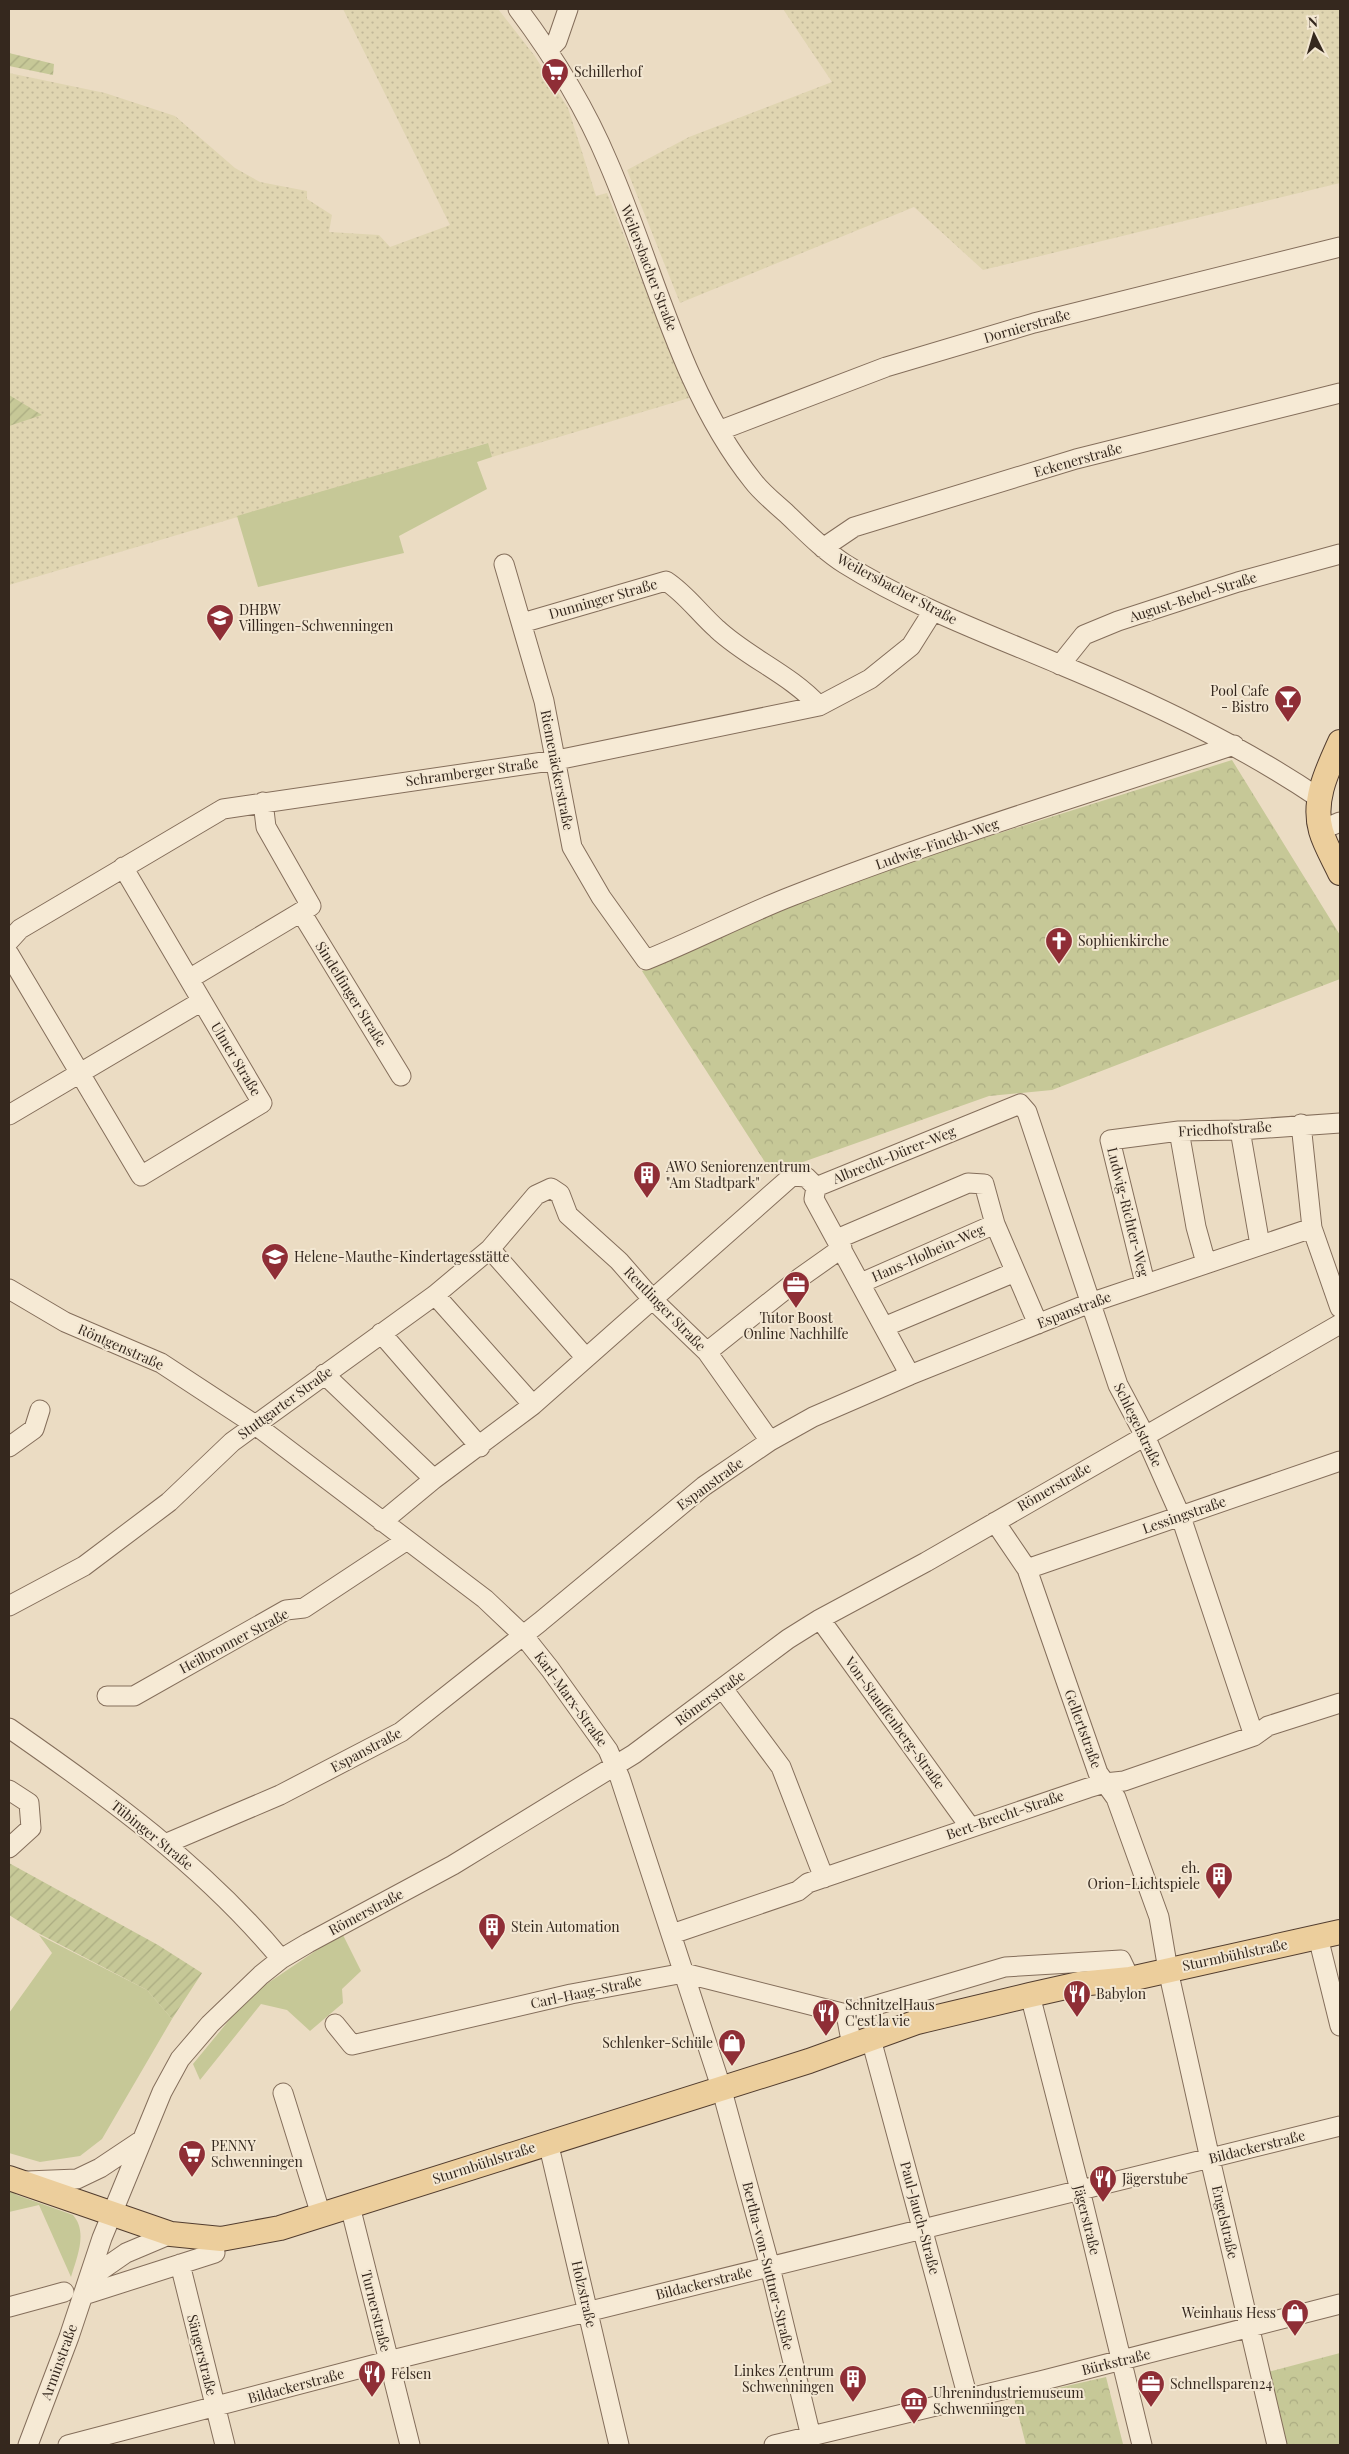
<svg xmlns="http://www.w3.org/2000/svg" width="1349" height="2454" font-family="'Playfair Display',serif">
  <style>
    .farmland { fill: url(#farmland-dots) }
    .grass { fill: #c6c897 }
    .park { fill: url(#park-crowns) }
    .garden { fill: url(#garden-furrows) }
    .lines { fill: none; stroke-linecap: round; stroke-linejoin: round }
    .minor-casing { stroke: #846e5b; stroke-width: 21 }
    .major-casing { stroke: #523d2f; stroke-width: 26 }
    .minor { stroke: #f6ead5; stroke-width: 19 }
    .major { stroke: #ecce9c; stroke-width: 24 }
    .labels { text-anchor: middle; stroke-width: 4; stroke-linejoin: round; paint-order: stroke }
    .poi-label { font-size: 14px; fill: #35281e; stroke: #f3e7d2; text-anchor: start }
    .street-label { font-size: 14px; fill: #35281e; stroke: #f3e7d2 }
  </style>
  <defs>
    <pattern id="farmland-dots" width="8" height="8" patternUnits="userSpaceOnUse" patternTransform="scale(1.25)"><rect width="8" height="8" fill="#e0d5b1"/><path d="M2 2h.1M6 6h.1" fill="none" stroke="#c1b798" stroke-width="1.8" stroke-linecap="round"/></pattern>
    <pattern id="park-crowns" width="20" height="18" patternUnits="userSpaceOnUse" patternTransform="scale(1.25)"><rect width="20" height="18" fill="#c6c897"/><path d="M2 6a3 3 0 1 1 6 0M12 15a3 3 0 1 1 6 0" fill="none" stroke="#abac82"/></pattern>
    <pattern id="garden-furrows" width="10" height="10" patternUnits="userSpaceOnUse" patternTransform="scale(1.25)"><rect width="10" height="10" fill="#c6c897"/><path d="M-1 1l2-2M0 10L10 0M9 11l2-2" fill="none" stroke="#abac82"/></pattern>
  </defs>
  <rect width="100%" height="100%" fill="#ebdcc3"/>
  <path class="farmland" d="M343,9H498L534,55L568,108L596,196L607,193L689,398L492,457L487,443L9,585V73L105,93L175,116L235,168L260,182L307,191V199L332,215L329,232L379,235L390,247L450,225Z
    M783,9H1340V183L983,270L914,207L680,303L627,170L689,137L832,82Z"/>
  <path class="grass" d="M488,443L492,457L477,462L487,489L399,536L404,553L258,587L237,516Z
    M342,1933L361,1971L342,1989L343,2003L310,2031L287,2010L261,2004L200,2080L193,2064L249,1996Z
    M39,1935L147,1990L172,2019L102,2139L80,2156L40,2162L9,2153V2013L52,1953Z
    M9,2189L17,2195L73,2215C88,2232 77,2257 71,2277L39,2205L9,2212Z"/>
  <path class="park" d="M1232,760L1340,935V979L1052,1090L989,1096L772,1173L642,971L784,906L933,854Z
    M1340,2353V2445H1286L1268,2372Z
    M1106,2377L1123,2444L1026,2445L1014,2398Z"/>
  <path class="garden" d="M9,53L54,64L53,75L9,66Z
    M9,395L42,415L9,426Z
    M9,1863L158,1945L202,1973L172,2019L147,1990L38,1933L9,1915Z"/>
  <g class="lines">
    <defs>
      <path id="minor" d="M518,9C554,57 585,107 608,162C654,267 680,390 753,481C762,493 775,503 787,514C805,531 823,550 845,564C912,606 988,634 1061,665C1150,702 1239,744 1319,798
        M548,50L557,41L568,9
        M721,430L886,367L1034,323L1340,247
        M823,548L854,527L1076,459L1340,393
        M504,564L544,701L572,847L601,897L646,960C696,940 743,915 792,896C937,839 1087,794 1234,745
        M522,623L666,581C686,594 699,613 717,629C748,658 790,674 819,706
        M1060,665L1084,635L1118,621L1238,582L1340,554
        M1321,830L1340,822
        M301,912L401,1076
        M9,941L20,929L223,809L557,760L819,706L870,679L911,646L933,611
        M9,954L141,1176L262,1103L123,867
        M189,979L311,906L266,827L263,802
        M9,1115L202,1001
        M1301,1124L1312,1228L1340,1308
        M1240,1130L1260,1245
        M1179,1131L1196,1227L1206,1263
        M837,1239L968,1183L984,1184L995,1224L1038,1324
        M490,1249L586,1358
        M861,1283L995,1224
        M1145,1283L1110,1140L1179,1131L1240,1130L1340,1123
        M9,1289L65,1322L161,1363L257,1426L485,1599L523,1635L550,1669L608,1750L620,1778L721,2087L770,2267L813,2445
        M435,1295L533,1405
        M884,1327L1015,1272
        M381,1333L480,1447
        M707,1352L801,1277L842,1248
        M324,1374L434,1479
        M910,1375L814,1199L816,1187L1020,1104L1027,1112L1118,1385L1145,1436L1181,1517L1254,1736
        M9,1447L34,1429L40,1410
        M382,1522L434,1479L533,1405L792,1176L806,1177L816,1187
        M995,1522L1027,1569L1098,1773L1116,1798L1159,1917L1168,1970L1210,2159L1277,2445
        M1027,1569L1340,1461
        M9,1606L84,1566L169,1502L232,1442L435,1295L490,1249L536,1195L551,1188L560,1194L568,1215L619,1261L653,1300L707,1352L770,1441
        M820,1619L970,1827
        M723,1689L781,1767L824,1878
        M107,1696H134L286,1610L304,1608L407,1540
        M9,1728C107,1796 204,1866 281,1959
        M9,1790L29,1803L31,1828L9,1848
        M165,1844L280,1795L401,1732L540,1622L704,1486L770,1441L813,1417L910,1375L1090,1303L1312,1228
        M672,1934L798,1891L808,1883L1088,1788L1105,1783L1124,1781L1254,1736L1268,1726L1340,1703
        M1318,1937L1340,2026
        M1030,1995L1080,2190L1142,2445
        M335,2024L352,2045L571,1994L684,1973L846,2014
        M871,2039L968,2398
        M852,2046L846,2014L1005,1967L1121,1960L1130,1979
        M283,2093L321,2215
        M548,2142L619,2445
        M27,2181L77,2179L100,2168L142,2140
        M350,2206L410,2445
        M180,2264L225,2445
        M90,2278L126,2253L171,2234
        M84,2295L215,2253
        M9,2307L64,2292
        M28,2445L69,2337L102,2238L162,2092L180,2059L210,2024L261,1975L281,1959L308,1943L453,1865L634,1754L788,1639L820,1619L926,1562L1340,1324
        M68,2445L388,2361L1340,2126
        M774,2445L1044,2380L1340,2304"/>
      <path id="major" d="M1340,742C1328,769 1312,800 1321,831C1325,845 1334,860 1340,873
        M9,2178L171,2234L221,2239L280,2228L809,2061L917,2022L1030,1995L1079,1984L1130,1979L1340,1932"/>
    </defs>
    <use href="#minor" class="minor-casing"/>
    <use href="#major" class="major-casing"/>
    <use href="#minor" class="minor"/>
    <use href="#major" class="major"/>
  </g>
  <defs>
    <symbol id="supermarket-pin" viewBox="-11 -11 22 30"><path d="M0 17L-7.5 6A9.5 9.5 0 1 1 7.5 6Z" fill="#8f2e36" stroke="#f3e7d2"/><path d="M-6-5.5h2.5l.6 2H6L4.5 2H-2.5L-4.4-4H-6ZM-1.5 3.2a1.3 1.3 0 1 0 .1 0ZM3 3.2a1.3 1.3 0 1 0 .1 0Z" fill="#fff"/></symbol>
    <symbol id="university-pin" viewBox="-11 -11 22 30"><path d="M0 17L-7.5 6A9.5 9.5 0 1 1 7.5 6Z" fill="#8f2e36" stroke="#f3e7d2"/><path d="M0-5L7-2L0 1L-7-2ZM-4 1L0 2.5L4 1V4Q0 6-4 4Z" fill="#fff"/></symbol>
    <symbol id="bar-pin" viewBox="-11 -11 22 30"><path d="M0 17L-7.5 6A9.5 9.5 0 1 1 7.5 6Z" fill="#8f2e36" stroke="#f3e7d2"/><path d="M-6-5H6L.8 .8V4.5H3.5V6h-7V4.5H-.8V.8Z" fill="#fff"/></symbol>
    <symbol id="church-pin" viewBox="-11 -11 22 30"><path d="M0 17L-7.5 6A9.5 9.5 0 1 1 7.5 6Z" fill="#8f2e36" stroke="#f3e7d2"/><path d="M-1.2-6h2.4v3.5h3.3v2.4h-3.3V6h-2.4V-.1h-3.3v-2.4h3.3Z" fill="#fff"/></symbol>
    <symbol id="building-pin" viewBox="-11 -11 22 30"><path d="M0 17L-7.5 6A9.5 9.5 0 1 1 7.5 6Z" fill="#8f2e36" stroke="#f3e7d2"/><path d="M-4-6H4V6H1V3H-1V6H-4ZM-2.5-4.3h1.7v1.8h-1.7ZM.8-4.3h1.7v1.8H.8ZM-2.5-1h1.7V.8h-1.7ZM.8-1h1.7V.8H.8Z" fill="#fff"/></symbol>
    <symbol id="school-pin" viewBox="-11 -11 22 30"><path d="M0 17L-7.5 6A9.5 9.5 0 1 1 7.5 6Z" fill="#8f2e36" stroke="#f3e7d2"/><path d="M0-5L7-2L0 1L-7-2ZM-4 1L0 2.5L4 1V4Q0 6-4 4Z" fill="#fff"/></symbol>
    <symbol id="office-pin" viewBox="-11 -11 22 30"><path d="M0 17L-7.5 6A9.5 9.5 0 1 1 7.5 6Z" fill="#8f2e36" stroke="#f3e7d2"/><path d="M-6-3h4V-5.5h4V-3h4V5H-6ZM-1-4.5V-3h2v-1.5ZM-6 0V1H6V0Z" fill="#fff"/></symbol>
    <symbol id="restaurant-pin" viewBox="-11 -11 22 30"><path d="M0 17L-7.5 6A9.5 9.5 0 1 1 7.5 6Z" fill="#8f2e36" stroke="#f3e7d2"/><path d="M-5-6h1v4h1v-4h1v4h1v-4h1v5L-1.5 .5V6h-2V.5L-5-1ZM5-6V6H3V1.5H1.5Q1.5-4 5-6Z" fill="#fff"/></symbol>
    <symbol id="shop-pin" viewBox="-11 -11 22 30"><path d="M0 17L-7.5 6A9.5 9.5 0 1 1 7.5 6Z" fill="#8f2e36" stroke="#f3e7d2"/><path d="M-5-2.5h2.3a2.7 3.5 0 0 1 5.4 0H5L5.5 6h-11ZM-1.5-2.5h3a1.5 2.3 0 0 0-3 0Z" fill="#fff"/></symbol>
    <symbol id="museum-pin" viewBox="-11 -11 22 30"><path d="M0 17L-7.5 6A9.5 9.5 0 1 1 7.5 6Z" fill="#8f2e36" stroke="#f3e7d2"/><path d="M0-6L6-3V-2H-6V-3ZM-5-1h2V3h-2ZM-1-1h2V3h-2ZM3-1h2V3H3ZM-6 4H6V6H-6Z" fill="#fff"/></symbol>
  </defs>
  <g fill-rule="evenodd">
    <use href="#supermarket-pin" x="539" y="56" width="32" height="43"/>
    <use href="#university-pin" x="204" y="602" width="32" height="43"/>
    <use href="#bar-pin" x="1272" y="683" width="32" height="43"/>
    <use href="#church-pin" x="1043" y="925" width="32" height="43"/>
    <use href="#building-pin" x="631" y="1159" width="32" height="43"/>
    <use href="#school-pin" x="259" y="1241" width="32" height="43"/>
    <use href="#office-pin" x="780" y="1269" width="32" height="43"/>
    <use href="#building-pin" x="1203" y="1860" width="32" height="43"/>
    <use href="#building-pin" x="476" y="1911" width="32" height="43"/>
    <use href="#restaurant-pin" x="1061" y="1978" width="32" height="43"/>
    <use href="#restaurant-pin" x="810" y="1997" width="32" height="43"/>
    <use href="#shop-pin" x="716" y="2027" width="32" height="43"/>
    <use href="#supermarket-pin" x="176" y="2138" width="32" height="43"/>
    <use href="#restaurant-pin" x="1087" y="2163" width="32" height="43"/>
    <use href="#shop-pin" x="1279" y="2297" width="32" height="43"/>
    <use href="#restaurant-pin" x="356" y="2358" width="32" height="43"/>
    <use href="#building-pin" x="837" y="2363" width="32" height="43"/>
    <use href="#office-pin" x="1135" y="2368" width="32" height="43"/>
    <use href="#museum-pin" x="898" y="2385" width="32" height="43"/>
  </g>
  <g class="labels">
    <g class="poi-label">
      <text x="574" y="77">Schillerhof</text>
      <text x="239" y="615">DHBW<tspan x="239" dy="16">Villingen-Schwenningen</tspan></text>
      <text x="1269" y="696" text-anchor="end">Pool Cafe<tspan x="1269" dy="16">- Bistro</tspan></text>
      <text x="1078" y="946">Sophienkirche</text>
      <text x="666" y="1172">AWO Seniorenzentrum<tspan x="666" dy="16">"Am Stadtpark"</tspan></text>
      <text x="294" y="1262">Helene-Mauthe-Kindertagesstätte</text>
      <text x="796" y="1323" text-anchor="middle">Tutor Boost<tspan x="796" dy="16">Online Nachhilfe</tspan></text>
      <text x="1200" y="1873" text-anchor="end">eh.<tspan x="1200" dy="16">Orion-Lichtspiele</tspan></text>
      <text x="511" y="1932">Stein Automation</text>
      <text x="1096" y="1999">Babylon</text>
      <text x="845" y="2010">SchnitzelHaus<tspan x="845" dy="16">C'est la vie</tspan></text>
      <text x="713" y="2048" text-anchor="end">Schlenker-Schüle</text>
      <text x="211" y="2151">PENNY<tspan x="211" dy="16">Schwenningen</tspan></text>
      <text x="1122" y="2184">Jägerstube</text>
      <text x="1276" y="2318" text-anchor="end">Weinhaus Hess</text>
      <text x="834" y="2376" text-anchor="end">Linkes Zentrum<tspan x="834" dy="16">Schwenningen</tspan></text>
      <text x="391" y="2379">Felsen</text>
      <text x="1170" y="2389">Schnellsparen24</text>
      <text x="933" y="2398">Uhrenindustriemuseum<tspan x="933" dy="16">Schwenningen</tspan></text>
    </g>
    <g class="street-label">
      <text transform="translate(649 268) rotate(69)" y="5">Weilersbacher Straße</text>
      <text transform="translate(1027 326) rotate(-16)" y="5">Dornierstraße</text>
      <text transform="translate(1078 460) rotate(-16)" y="5">Eckenerstraße</text>
      <text transform="translate(897 589) rotate(28)" y="5">Weilersbacher Straße</text>
      <text transform="translate(1193 597) rotate(-18)" y="5">August-Bebel-Straße</text>
      <text transform="translate(603 599) rotate(-16)" y="5">Dunninger Straße</text>
      <text transform="translate(557 770) rotate(79)" y="5">Riemenäckerstraße</text>
      <text transform="translate(472 772) rotate(-8)" y="5">Schramberger Straße</text>
      <text transform="translate(937 844) rotate(-19)" y="5">Ludwig-Finckh-Weg</text>
      <text transform="translate(351 994) rotate(58)" y="5">Sindelfinger Straße</text>
      <text transform="translate(236 1059) rotate(59)" y="5">Ulmer Straße</text>
      <text transform="translate(1225 1129) rotate(-3)" y="5">Friedhofstraße</text>
      <text transform="translate(894 1155) rotate(-22)" y="5">Albrecht-Dürer-Weg</text>
      <text transform="translate(1128 1212) rotate(76)" y="5">Ludwig-Richter-Weg</text>
      <text transform="translate(928 1253) rotate(-24)" y="5">Hans-Holbein-Weg</text>
      <text transform="translate(665 1309) rotate(46)" y="5">Reutlinger Straße</text>
      <text transform="translate(1074 1310) rotate(-21)" y="5">Espanstraße</text>
      <text transform="translate(121 1347) rotate(24)" y="5">Röntgenstraße</text>
      <text transform="translate(285 1403) rotate(-36)" y="5">Stuttgarter Straße</text>
      <text transform="translate(1138 1425) rotate(64)" y="5">Schlegelstraße</text>
      <text transform="translate(710 1484) rotate(-36)" y="5">Espanstraße</text>
      <text transform="translate(1054 1487) rotate(-30)" y="5">Römerstraße</text>
      <text transform="translate(1184 1515) rotate(-19)" y="5">Lessingstraße</text>
      <text transform="translate(234 1641) rotate(-28)" y="5">Heilbronner Straße</text>
      <text transform="translate(710 1698) rotate(-36)" y="5">Römerstraße</text>
      <text transform="translate(571 1699) rotate(54)" y="5">Karl-Marx-Straße</text>
      <text transform="translate(895 1723) rotate(54)" y="5">Von-Stauffenberg-Straße</text>
      <text transform="translate(1083 1729) rotate(70)" y="5">Gellertstraße</text>
      <text transform="translate(366 1750) rotate(-28)" y="5">Espanstraße</text>
      <text transform="translate(1005 1815) rotate(-19)" y="5">Bert-Brecht-Straße</text>
      <text transform="translate(152 1835) rotate(39)" y="5">Tübinger Straße</text>
      <text transform="translate(366 1912) rotate(-28)" y="5">Römerstraße</text>
      <text transform="translate(1235 1955) rotate(-12)" y="5">Sturmbühlstraße</text>
      <text transform="translate(586 1992) rotate(-12)" y="5">Carl-Haag-Straße</text>
      <text transform="translate(1257 2147) rotate(-14)" y="5">Bildackerstraße</text>
      <text transform="translate(484 2163) rotate(-18)" y="5">Sturmbühlstraße</text>
      <text transform="translate(920 2218) rotate(75)" y="5">Paul-Jauch-Straße</text>
      <text transform="translate(1087 2220) rotate(76)" y="5">Jägerstraße</text>
      <text transform="translate(1225 2222) rotate(77)" y="5">Engelstraße</text>
      <text transform="translate(768 2266) rotate(76)" y="5">Bertha-von-Suttner-Straße</text>
      <text transform="translate(704 2283) rotate(-14)" y="5">Bildackerstraße</text>
      <text transform="translate(584 2294) rotate(77)" y="5">Holzstraße</text>
      <text transform="translate(376 2311) rotate(76)" y="5">Turnerstraße</text>
      <text transform="translate(202 2355) rotate(76)" y="5">Sängerstraße</text>
      <text transform="translate(59 2362) rotate(-70)" y="5">Arminstraße</text>
      <text transform="translate(1116 2362) rotate(-14)" y="5">Bürkstraße</text>
      <text transform="translate(296 2386) rotate(-15)" y="5">Bildackerstraße</text>
    </g>
  </g>
  <rect width="1349" height="2454" fill="none" stroke="#35281e" stroke-width="20"/>
  <g transform="translate(1314 35) rotate(355)" stroke="#f3e7d2" stroke-width="4" paint-order="stroke">
  <path d="M0-4L9 19L0 12L-9 19Z" fill="#35281e"/>
  <text y="-8" font-size="14" font-weight="bold" text-anchor="middle" fill="#35281e">N</text>
  </g>
</svg>
